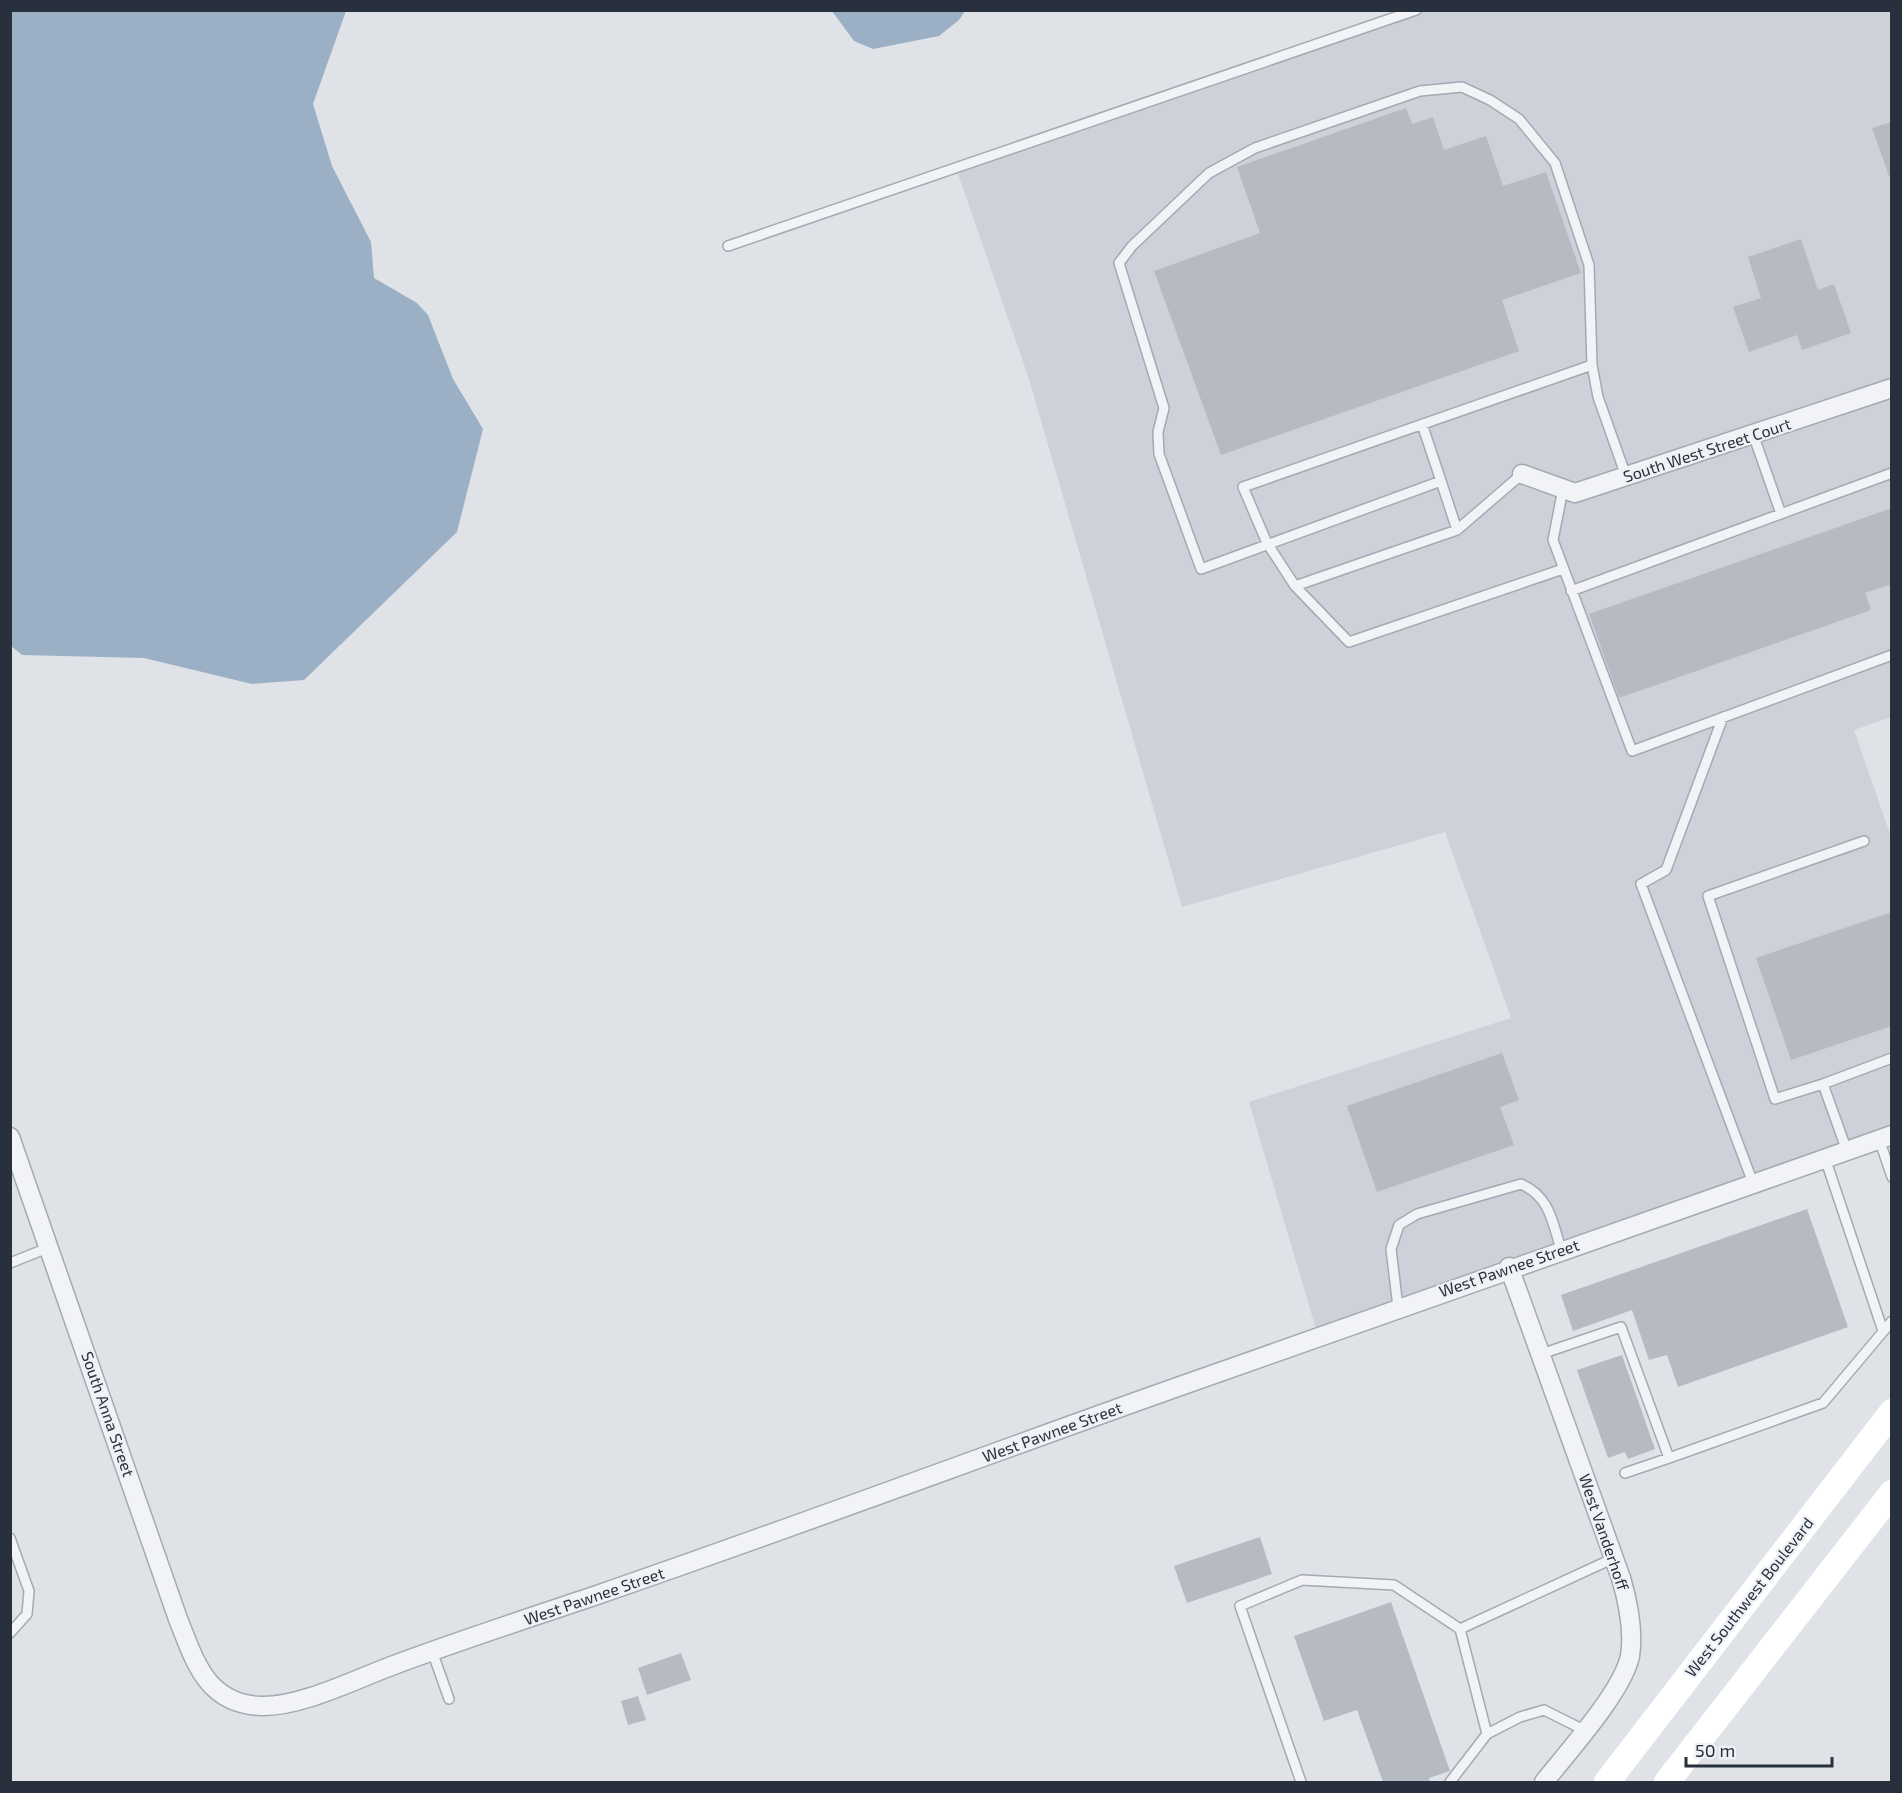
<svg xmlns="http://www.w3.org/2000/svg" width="1902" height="1793" font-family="'Exo 2',sans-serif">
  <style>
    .built { fill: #cdd1d9 }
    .water { fill: #9cb0c5 }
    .building { fill: #b6bbc3 }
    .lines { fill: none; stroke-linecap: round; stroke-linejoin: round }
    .service-casing { stroke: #a5a9b1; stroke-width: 12 }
    .minor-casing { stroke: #a5a9b1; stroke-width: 21 }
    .service { stroke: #f1f3f6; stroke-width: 9 }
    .minor { stroke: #f1f3f6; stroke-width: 18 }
    .secondary { stroke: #fff; stroke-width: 26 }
    .labels { text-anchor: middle; stroke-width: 4.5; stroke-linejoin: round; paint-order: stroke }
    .street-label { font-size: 16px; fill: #29303d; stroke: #eef1f5 }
  </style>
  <rect width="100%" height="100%" fill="#dfe2e7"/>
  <path class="built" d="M1416,11H1891V717L1854,730L1891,837V1133L1318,1336L1249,1102L1511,1018L1445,832L1182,907L1029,379L956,168Z"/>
  <path class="water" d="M11,10L346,11L313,104L332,166L371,242L374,278L417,303L428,315L453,379L483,429L457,532L304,680L252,684L144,658L22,655L11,646Z
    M832,11H965L959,20L939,36L873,49L854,41Z"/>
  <path class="building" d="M1406,108L1412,124L1433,117L1444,150L1486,136L1503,186L1546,172L1581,273L1502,300L1519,351L1221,455L1154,271L1260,233L1237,167Z
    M1892,122V176H1889L1872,128Z
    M1801,239L1818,290L1834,284L1851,333L1802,350L1797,335L1749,352L1733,307L1761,298L1748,257Z
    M1892,508V584L1865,593L1871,610L1619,698L1589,614Z
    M1892,912V1026L1791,1060L1756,958Z
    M1502,1053L1519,1100L1500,1107L1514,1145L1377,1192L1347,1106Z
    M1807,1209L1848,1327L1678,1387L1667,1355L1649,1360L1632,1310L1573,1331L1561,1295Z
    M1622,1355L1655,1449L1628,1459L1625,1452L1608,1458L1577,1370Z
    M1260,1537L1272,1574L1187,1603L1174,1566Z
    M1391,1602L1450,1771L1429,1778L1430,1782H1383L1357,1710L1324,1721L1294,1636Z
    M681,1653L691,1680L647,1695L638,1668Z
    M638,1696L646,1720L628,1725L621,1701Z"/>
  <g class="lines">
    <defs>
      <path id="service" d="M728,246L1416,10
        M1422,424L1441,481L1201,569L1159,454L1158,432L1164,408L1119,263L1132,246L1209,173L1255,148L1420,91L1462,87L1490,100L1519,119L1555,163L1589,265L1592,365
        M1753,434L1781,514
        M1522,474L1457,530L1295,586L1267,543L1243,487L1592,365L1598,397L1626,476
        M1441,481L1457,530
        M1563,489L1553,540L1632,751L1892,655
        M1295,586L1349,642L1563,569
        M1571,591L1892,473
        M1723,717L1666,870L1641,884L1753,1183
        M1823,1084L1775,1099L1708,896L1864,841
        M1879,1139L1892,1177
        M1847,1151L1823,1084L1892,1058
        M1825,1158L1883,1331
        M10,1263L50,1247
        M1398,1307L1391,1249L1399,1225L1417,1214L1521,1184C1550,1197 1552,1221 1561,1249
        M1541,1354L1621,1327L1669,1458L1823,1403L1892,1321
        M1625,1473L1669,1458
        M10,1538L29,1591L27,1614L10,1633
        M432,1651L449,1699
        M1584,1730L1544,1710L1520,1717L1487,1734L1460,1629L1614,1558
        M1301,1782L1240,1606L1302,1580L1394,1585L1460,1629
        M1450,1782L1487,1734"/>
      <path id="minor" d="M1522,474L1575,493L1892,388
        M10,1137L178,1619C195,1661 206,1704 261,1706C301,1707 356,1679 394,1665C461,1640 529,1618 597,1595C789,1529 978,1458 1169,1390C1409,1303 1650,1218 1892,1135
        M1509,1267L1621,1578C1628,1602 1634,1631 1630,1656C1623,1691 1567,1753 1544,1782"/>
    </defs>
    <use href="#service" class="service-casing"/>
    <use href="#minor" class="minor-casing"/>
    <use href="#service" class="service"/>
    <use href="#minor" class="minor"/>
    <path class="secondary" d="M1607,1782L1892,1412
      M1667,1782L1892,1493"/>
  </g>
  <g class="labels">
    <g class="street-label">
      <text transform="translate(1707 450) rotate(-18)" y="6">South West Street Court</text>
      <text transform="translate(1509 1268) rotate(-19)" y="6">West Pawnee Street</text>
      <text transform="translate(108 1414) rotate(71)" y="6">South Anna Street</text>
      <text transform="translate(1052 1432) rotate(-20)" y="6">West Pawnee Street</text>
      <text transform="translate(1604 1532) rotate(71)" y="6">West Vanderhoff</text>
      <text transform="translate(594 1596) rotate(-19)" y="6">West Pawnee Street</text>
      <text transform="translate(1749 1597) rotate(-52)" y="6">West Southwest Boulevard</text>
    </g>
  </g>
  <rect width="1902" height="1793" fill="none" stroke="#29303d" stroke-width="24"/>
  <path d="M1686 1757v9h146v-9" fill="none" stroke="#29303d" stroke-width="3"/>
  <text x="1695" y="1757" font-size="18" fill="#29303d" stroke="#eef1f5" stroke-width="4.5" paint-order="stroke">50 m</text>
</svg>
